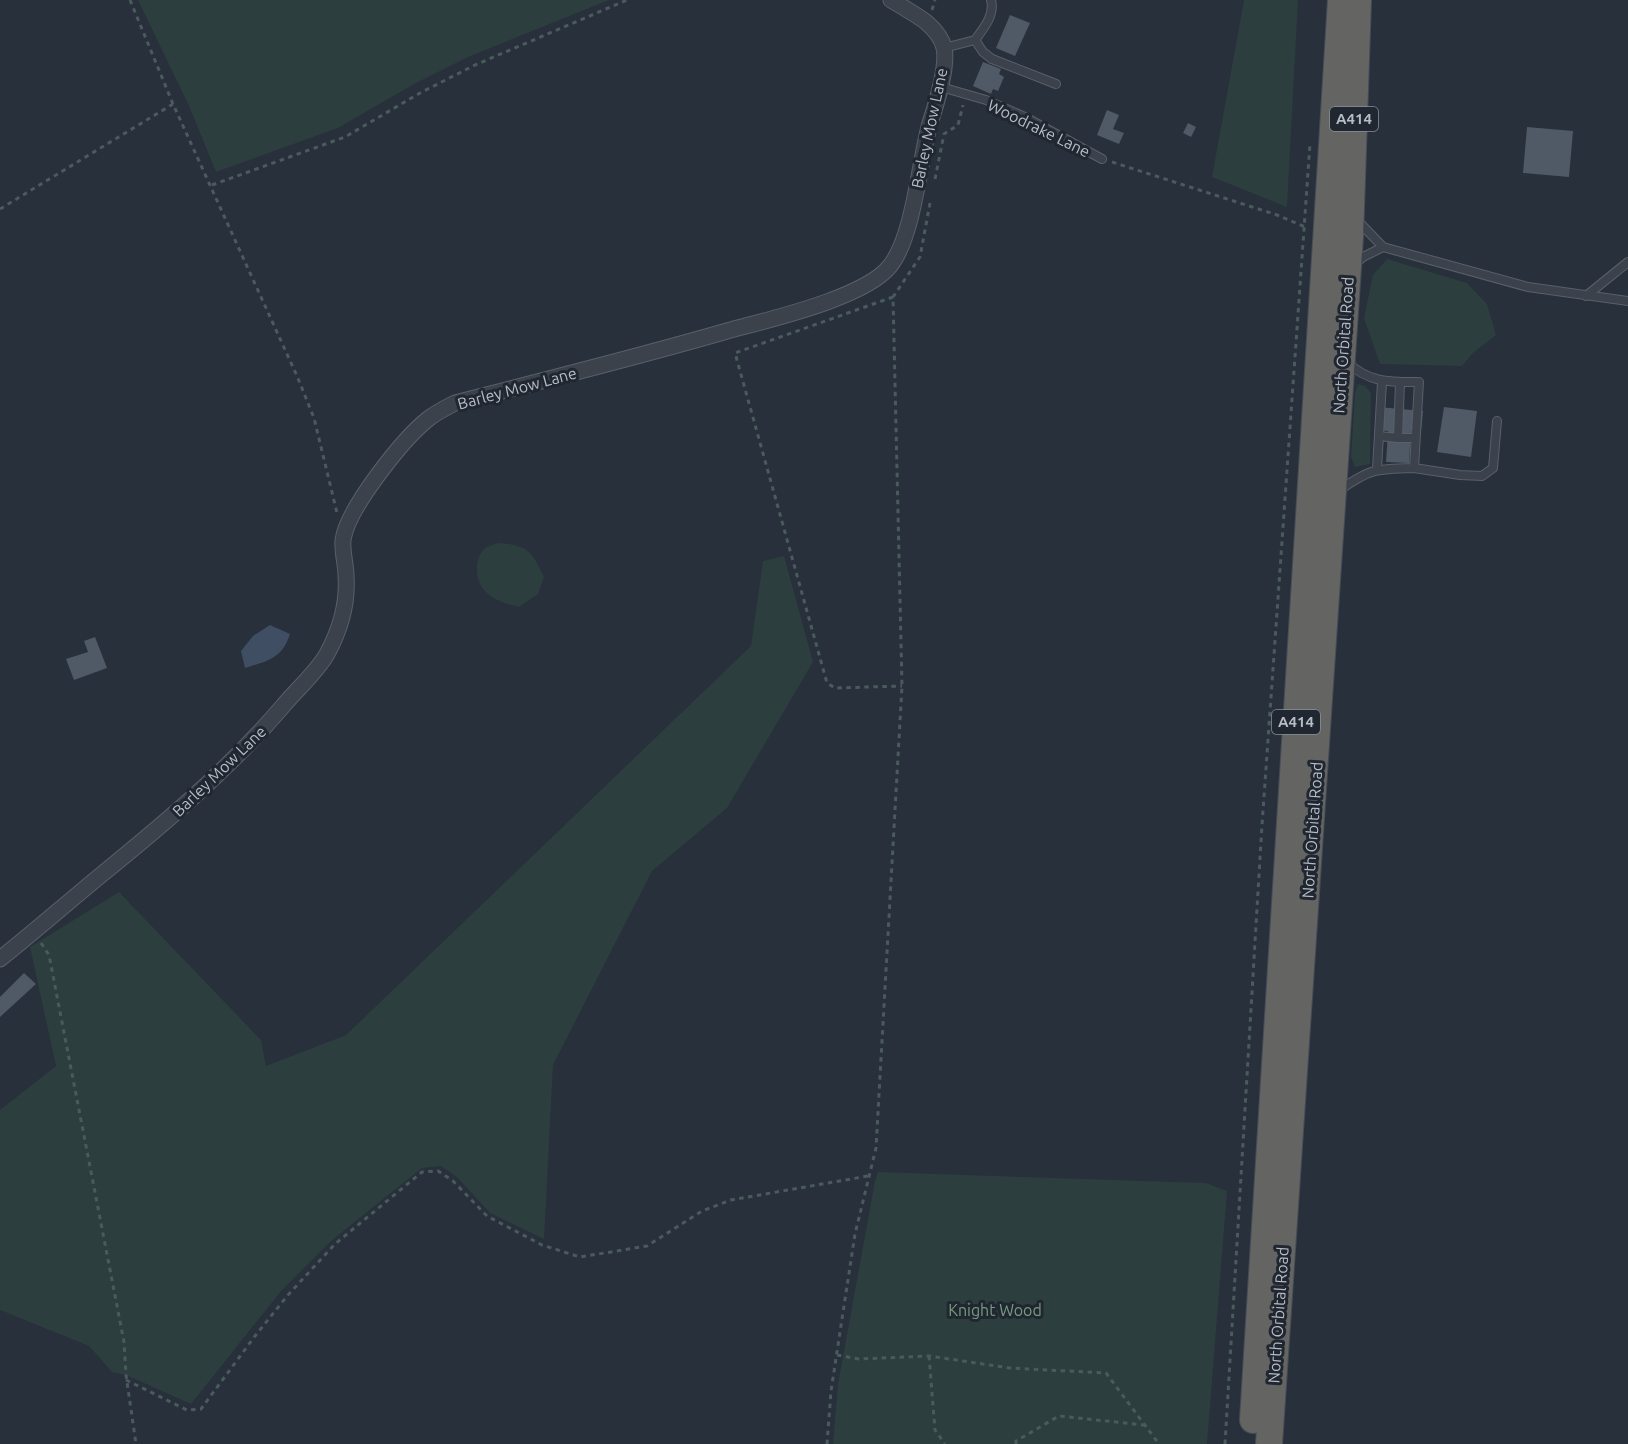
<svg xmlns="http://www.w3.org/2000/svg" width="1628" height="1444" font-family="Ubuntu,sans-serif">
  <style>
    .green { fill: #2c3e3e }
    .water { fill: #3f4e62 }
    .building { fill: #505a66 }
    .lines { fill: none; stroke-linecap: round; stroke-linejoin: round }
    .service-casing { stroke: #59606a; stroke-width: 10 }
    .minor-casing { stroke: #59606a; stroke-width: 17 }
    .trunk-casing { stroke: #464d57; stroke-width: 28 }
    .path { stroke: #4b5b5d; stroke-width: 3; stroke-dasharray: 4.5 4.5; stroke-linecap: butt }
    .service { stroke: #3b424c; stroke-width: 8 }
    .minor { stroke: #3b424c; stroke-width: 15 }
    .trunk { stroke: #646462; stroke-width: 26 }
    .labels { text-anchor: middle; stroke-width: 6; stroke-linejoin: round; paint-order: stroke }
    .shield { fill: #202731; stroke: #89909a; stroke-width: 1.5 }
    .shield-label { font-size: 15px; font-weight: bold; fill: #b6bdc7 }
    .street-label { font-size: 16px; fill: #b6bdc7; stroke: #202731 }
    .park-label { font-size: 16px; fill: #779a7f; stroke: #202731 }
  </style>
  <rect width="100%" height="100%" fill="#27303b"/>
  <path class="green" d="M138,0H609L468,57L414,84L338,128L216,172L189,106Z
    M1244,0H1298L1287,207L1212,177Z
    M1387,259L1467,283L1487,304L1496,335L1473,353L1462,366L1380,364L1364,318L1373,275Z
    M1358,384L1365,386L1371,393L1370,464L1355,467L1351,457L1355,393Z
    M498,543C528,545 532,551 544,577L538,594L519,607C506,604 493,600 484,590C475,580 474,559 484,549C487,546 494,545 498,543Z
    M784,556L813,662L727,808L652,871L553,1065L544,1239L490,1213L457,1177L441,1166L422,1168L331,1241L282,1290L191,1404L126,1375L112,1372L89,1346L0,1310V1110L56,1066L30,947L119,892L261,1040L266,1066L346,1035L751,646L763,561Z
    M878,1172L1206,1183L1227,1191L1207,1444H833L838,1384L875,1181Z"/>
  <path class="water" d="M270,625L290,634C282,659 267,661 245,668L241,651L253,636Z"/>
  <path class="building" d="M1010,15L1030,23L1015,56L996,48Z
    M983,62L1001,69L999,74L1004,77L998,91L993,89L991,94L973,86Z
    M1107,110L1119,115L1113,129L1124,133L1119,144L1097,135Z
    M1188,123L1196,127L1191,137L1183,133Z
    M1527,127L1573,131L1569,177L1523,173Z
    M1378,407L1423,411L1421,431L1411,430L1409,463L1386,462L1388,431L1376,430Z
    M1444,407L1477,411L1471,457L1437,452Z
    M95,637L107,668L74,680L66,659L88,652L84,641Z
    M24,973L36,984L0,1017V997Z"/>
  <g class="lines">
    <defs>
      <path id="service" d="M975,40L983,52L992,59L1056,84
        M944,48L975,40C984,28 995,15 991,0
        M941,87L986,100L1025,117L1102,159
        M1358,219L1359,222L1383,247L1528,287L1628,301
        M1354,265L1363,257L1383,247
        M1586,296L1628,262
        M1379,436L1398,438L1400,382
        M1398,438H1415
        M1414,468L1460,475L1482,476L1493,468L1497,421
        M1377,469L1382,382
        M1338,491C1370,469 1374,469 1414,468L1419,382C1390,382 1369,383 1347,362"/>
      <path id="minor" d="M0,959C34,932 67,903 101,875C165,823 229,769 283,706C297,689 316,673 327,654C340,630 348,603 346,576C346,564 342,553 343,540C347,509 403,439 428,419C437,412 445,408 455,403C546,380 637,357 727,331C767,320 865,298 890,266C914,236 919,162 930,123C936,105 948,65 944,48C942,38 933,28 926,22C915,14 903,7 891,0"/>
      <path id="trunk" d="M1253,1420L1341,0
        M1269,1444L1350,237L1358,0"/>
    </defs>
    <use href="#service" class="service-casing"/>
    <use href="#minor" class="minor-casing"/>
    <use href="#trunk" class="trunk-casing"/>
    <path class="path" d="M130,0L173,104L297,376L314,418L337,513
      M932,10L935,0
      M1112,162L1277,215L1305,227
      M935,179L944,134L958,125L963,105
      M212,185L345,137L420,93L475,65L627,0
      M0,209L173,104
      M893,297L735,353L827,683L835,688L902,686
      M41,943L49,955L124,1342L126,1375L136,1444
      M837,1355L859,1359L929,1356L1010,1368L1106,1373L1159,1444
      M929,1356L935,1430L945,1444
      M126,1380L187,1410L201,1409L255,1336L288,1295L335,1244L422,1172L438,1171L453,1181L487,1216L542,1245L580,1257L647,1246L702,1211L731,1200L868,1176
      M827,1444L831,1391L855,1234L876,1148L902,686L893,297L920,257L930,203
      M1016,1444V1441L1059,1416L1144,1425
      M1225,1444L1262,825L1310,144"/>
    <use href="#service" class="service"/>
    <use href="#minor" class="minor"/>
    <use href="#trunk" class="trunk"/>
  </g>
  <g class="labels">
    <g class="shield">
      <rect x="1330" y="107" width="48" height="24" rx="4.5"/>
      <rect x="1272" y="710" width="48" height="24" rx="4.5"/>
    </g>
    <g class="shield-label">
      <text x="1354" y="124">A414</text>
      <text x="1296" y="727">A414</text>
    </g>
    <g class="street-label">
      <text transform="translate(929 128) rotate(-78)" y="6">Barley Mow Lane</text>
      <text transform="translate(1039 128) rotate(26)" y="6">Woodrake Lane</text>
      <text transform="translate(1343 345) rotate(-86)" y="6">North Orbital Road</text>
      <text transform="translate(517 388) rotate(-15)" y="6">Barley Mow Lane</text>
      <text transform="translate(219 771) rotate(-44)" y="6">Barley Mow Lane</text>
      <text transform="translate(1312 830) rotate(-86)" y="6">North Orbital Road</text>
      <text transform="translate(1278 1315) rotate(-86)" y="6">North Orbital Road</text>
    </g>
    <g class="park-label">
      <text x="995" y="1316">Knight Wood</text>
    </g>
  </g>
</svg>
